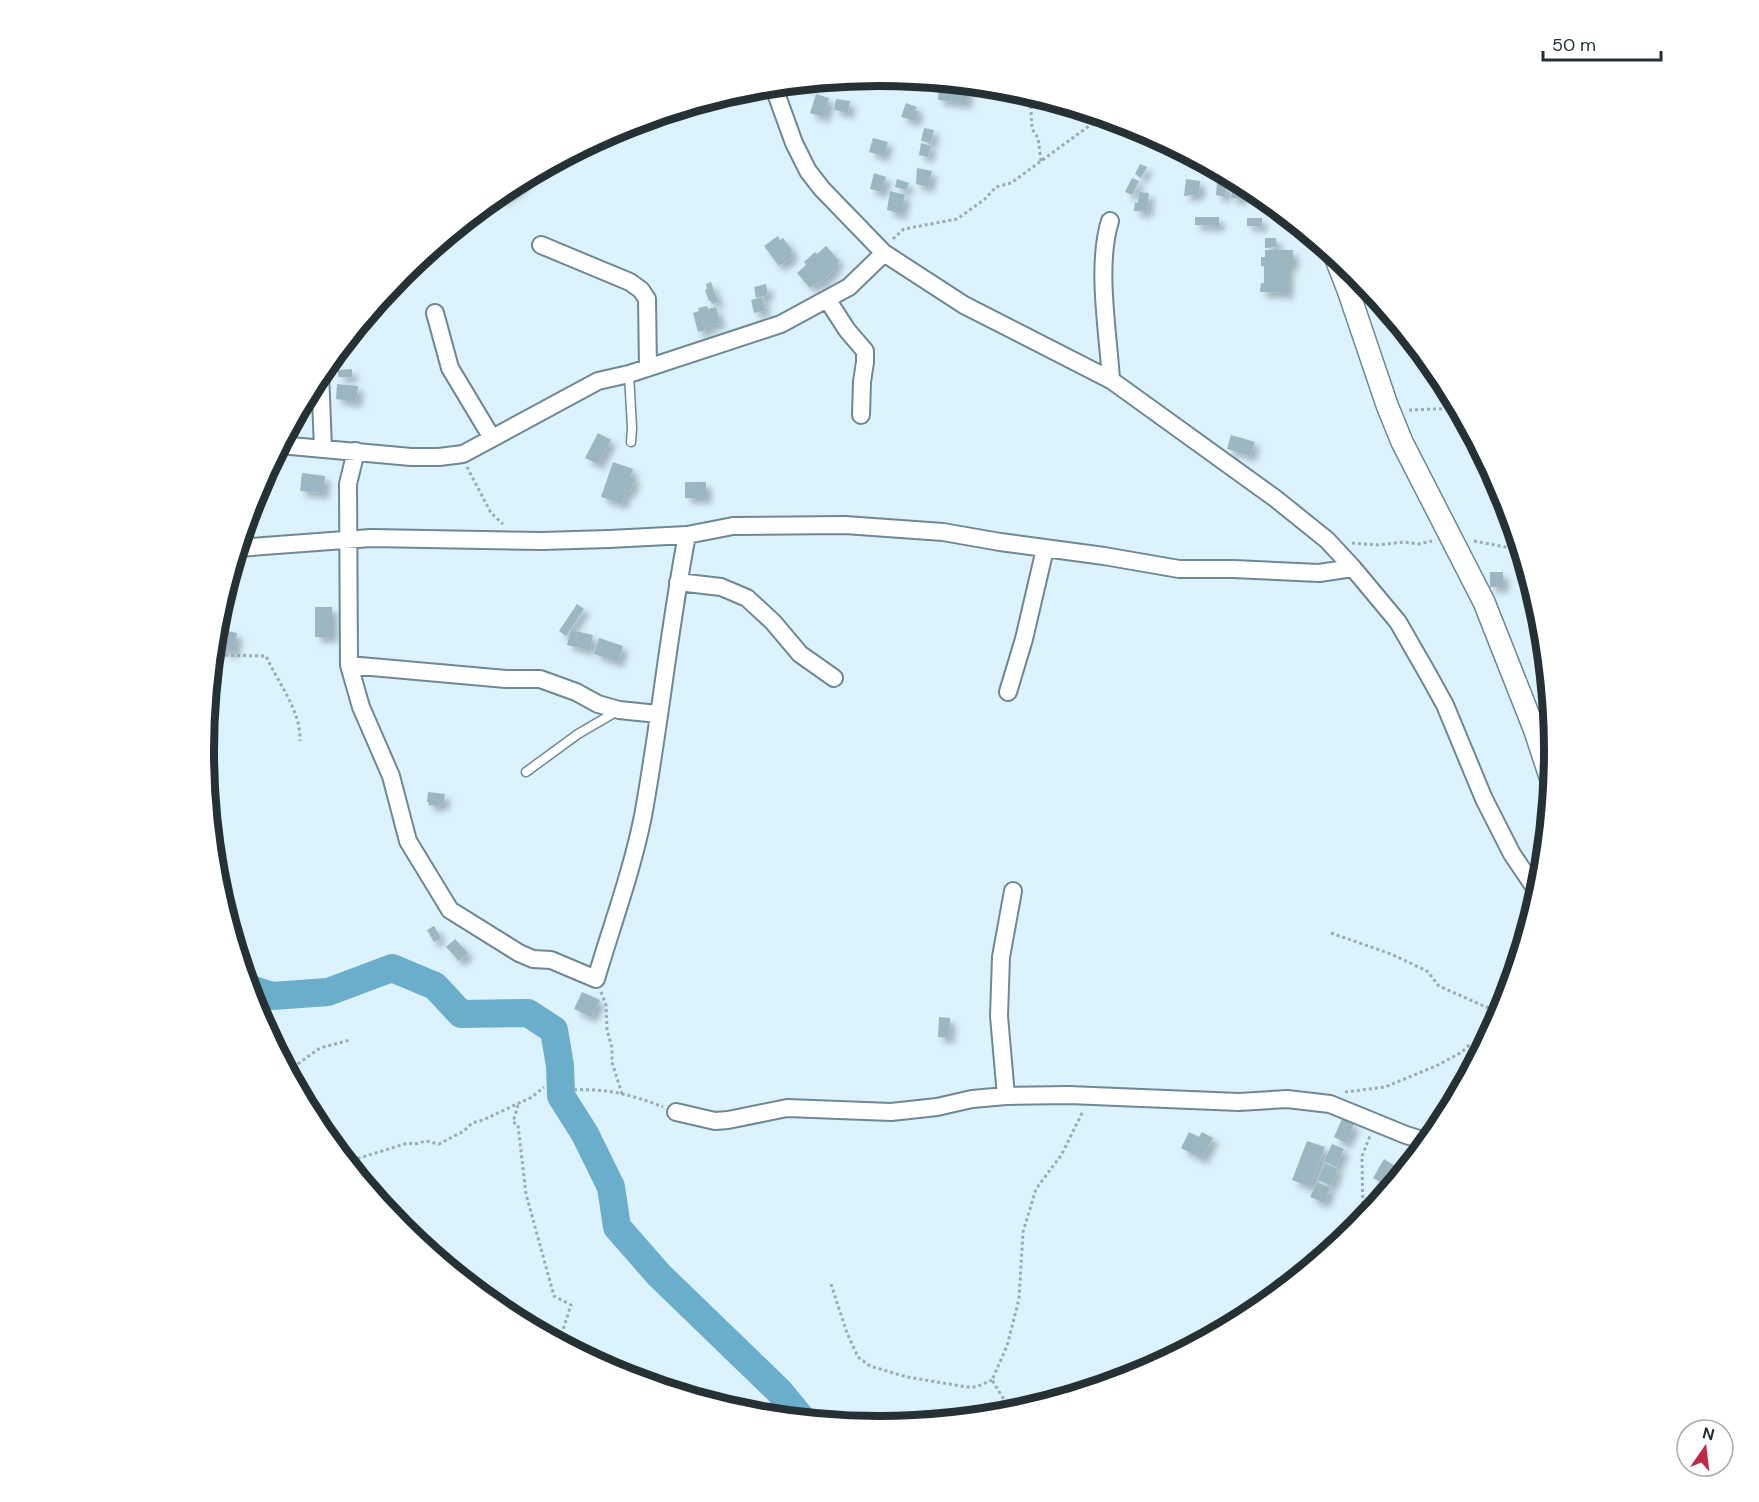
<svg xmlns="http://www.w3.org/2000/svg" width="1759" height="1502" font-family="'DM Sans',sans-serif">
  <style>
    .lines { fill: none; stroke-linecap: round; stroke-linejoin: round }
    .river { stroke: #6aaecb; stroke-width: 28 }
    .building { fill: #9cb6c2; filter: url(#shadow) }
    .service-casing { stroke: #6f8893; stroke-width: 11 }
    .minor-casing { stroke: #6f8893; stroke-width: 20 }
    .tertiary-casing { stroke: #6f8893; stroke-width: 24 }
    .path { stroke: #9aacb4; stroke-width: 3; stroke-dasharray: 3 3; stroke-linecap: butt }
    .service { stroke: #fff; stroke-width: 8 }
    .minor { stroke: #fff; stroke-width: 16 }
    .tertiary { stroke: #fff; stroke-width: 21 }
    .rim { fill: none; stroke: #263135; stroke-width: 8 }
  </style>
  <defs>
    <filter id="shadow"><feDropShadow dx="5.5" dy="5.5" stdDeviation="3" flood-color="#0004"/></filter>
  </defs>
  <rect width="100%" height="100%" fill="#dcf2fc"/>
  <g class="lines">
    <path class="river" d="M248,988L272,996L328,992L392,968L435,986L461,1014L528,1013L554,1030L560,1066L561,1096L585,1134L611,1187L617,1227L659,1275L779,1391L802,1419"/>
  </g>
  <path class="building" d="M815,81L813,88L801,85V83Z
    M936,81L968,84L966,103L938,100L939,90H935Z
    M816,94L829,98L824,117L810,113Z
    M836,99L850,101L848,113L834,110Z
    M906,103L917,107L915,111H918L915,121L901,117Z
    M924,128L934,130L931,143L921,141Z
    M873,138L888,142L883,156L869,152Z
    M921,143L931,146L928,157L919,155Z
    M1140,164L1147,167L1141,178L1135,174Z
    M917,168L932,171L928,187L916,184Z
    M874,173L886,177L881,192L870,189Z
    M1132,178L1139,181L1132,195L1125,192Z
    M897,179L909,183L906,190L895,187Z
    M1186,179L1200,181L1199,194L1184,196Z
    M521,180L524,184L501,200L497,194Z
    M1217,182L1227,183L1225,197L1216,195Z
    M1233,185L1243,186L1242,199L1231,198Z
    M890,191L905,195L901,214L887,210Z
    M1139,192L1149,193L1147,212L1134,211L1135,202L1138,203Z
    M1195,217H1219V226L1195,225Z
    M1247,218H1262V226H1247Z
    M778,236L780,240L783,238L792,250L790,252L793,256L779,266L764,246Z
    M1265,238H1276L1277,247L1265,248Z
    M826,246L839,261L833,267L835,269L819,284L817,282L810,288L797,273L806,265L804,262L815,252L817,254Z
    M1265,250H1293V265H1288V293L1260,292L1261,283H1264V266H1261V257H1265Z
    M711,282L718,302L712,304L711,301H709L705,290L707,289L706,284Z
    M766,284L768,295L756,298L754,287Z
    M762,297L765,311L754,313L751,300Z
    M707,306L708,309L716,307L720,323L706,327L707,330L698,332L693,313L699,311L698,308Z
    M352,369V377H338V370Z
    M337,384L358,386L356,402L336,399Z
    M598,433L611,440L598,464L585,458Z
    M1231,435L1255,442L1250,456L1227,449Z
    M613,462L633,469L630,477L635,478L630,492L627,490L622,504L601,497Z
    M302,473L325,476L323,493L300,491Z
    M685,482H706V498H685Z
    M1490,572H1503V587H1490Z
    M577,604L584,609L566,636L559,631Z
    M315,607H332V637H315Z
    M216,628L237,633L234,652L214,648Z
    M571,630L593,635L590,650L567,645Z
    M599,638L623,646L618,662L594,654Z
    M1554,732L1555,751V755L1548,733Z
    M428,792L445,794L443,804H440L439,806L428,805L429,802H427Z
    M434,926L441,938L434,942L427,930Z
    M455,939L468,953L459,961L446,947Z
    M582,992L600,1000L591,1017L574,1009Z
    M939,1017L950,1018L949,1038L938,1037Z
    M1342,1119L1354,1124L1346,1143L1334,1137Z
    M1189,1132L1199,1137L1202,1132L1213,1138L1202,1159L1181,1148Z
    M1307,1141L1325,1147L1310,1187L1292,1180Z
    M1332,1144L1344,1149L1336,1167L1324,1161Z
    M1384,1159L1398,1168L1387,1186L1373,1178Z
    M1325,1163L1338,1169L1331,1186L1318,1180Z
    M1317,1182L1330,1188L1324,1203L1310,1197Z"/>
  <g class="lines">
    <defs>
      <path id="service" d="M629,374L632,428L631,442
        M526,772L578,734L619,710"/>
      <path id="minor" d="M773,85L794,143L808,171L822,189L884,253L964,305L1111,380L1276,499L1327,540L1353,568L1398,622L1429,676L1445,705L1484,799L1512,854L1539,894
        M1110,221C1096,266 1108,331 1111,380
        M541,245L630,282L641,290L647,299L648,368
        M827,299L847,330L865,351V362L862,382L861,415
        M435,313L450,368L492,438
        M320,372L323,449
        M280,445L411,457H439L463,454L598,381L629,374L781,324L849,287L884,253
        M356,451L348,484L349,665L361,707L391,776L408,841L450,910L519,953L533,959L551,960L596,979C612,925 632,871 643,816C660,723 669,628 687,535
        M238,548L371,538L542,541L609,539L687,535L733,526L845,525L943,532L1000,542L1104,556L1179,569H1233L1319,573L1353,568
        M678,582L721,587L747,598L773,622L800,654L834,678
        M349,665L506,679H540L576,692L598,704L619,710L658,714
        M1008,692L1024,639L1045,549
        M1535,731L1553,723
        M1006,1096L999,1016L1001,957L1013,891
        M676,1112L715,1121L728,1120L787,1108L891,1112L937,1107L972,1099L1006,1096L1069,1095L1239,1102L1287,1099L1330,1104L1406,1135L1429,1142"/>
      <path id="tertiary" d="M1334,254L1348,290L1387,405L1402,442L1484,602L1535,731L1552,783"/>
    </defs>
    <use href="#service" class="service-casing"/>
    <use href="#minor" class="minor-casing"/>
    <use href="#tertiary" class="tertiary-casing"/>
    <path class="path" d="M1030,94L1032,129L1038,138L1041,161
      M893,239L904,229L957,219L985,199L996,187L1011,183L1089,126L1105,116
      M1409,410L1459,408
      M467,467L491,513L503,524
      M1474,541L1521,550
      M1352,543L1378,545L1404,542L1419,544L1432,541
      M213,655L266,656C278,683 301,710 300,741
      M1331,933L1391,954L1427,971L1439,986L1486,1007L1503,1012
      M601,992L606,1005L607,1029L612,1048V1062L622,1094
      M288,1071L320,1048L350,1040
      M574,1090C606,1088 633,1095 663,1107
      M1345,1092L1385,1087L1436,1066L1462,1052L1468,1046L1490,1037
      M518,1105L513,1122L518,1125L526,1194L554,1296L571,1305L559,1342
      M346,1162L408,1143L415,1144L426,1141L439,1144L464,1131L472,1123L483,1120L532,1097L544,1087
      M1363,1222L1362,1156L1370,1136
      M831,1284L847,1333L858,1357L870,1366L907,1377L966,1387H976L992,1380
      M1013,1414L992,1380L1007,1346L1019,1299L1023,1232L1036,1189L1062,1154L1083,1111"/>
    <use href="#service" class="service"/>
    <use href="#minor" class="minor"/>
    <use href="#tertiary" class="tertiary"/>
  </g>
  <path d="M0 0H1759V1502H0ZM214 751a665 665 0 1 1 1330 0a665 665 0 1 1-1330 0Z" fill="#fff" fill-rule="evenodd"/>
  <path class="rim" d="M214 751a665 665 0 1 1 1330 0a665 665 0 1 1-1330 0Z"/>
  <g transform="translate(1705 1448) rotate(14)"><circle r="28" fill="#ffffff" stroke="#a8adae" stroke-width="1.5"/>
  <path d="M0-4.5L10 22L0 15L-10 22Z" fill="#bd2c44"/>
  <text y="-9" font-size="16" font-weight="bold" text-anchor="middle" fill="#263135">N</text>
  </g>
  <path d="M1543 51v9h118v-9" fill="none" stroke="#263135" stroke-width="3"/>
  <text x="1552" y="51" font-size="18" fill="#263135" stroke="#ffffff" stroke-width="4.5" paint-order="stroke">50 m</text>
</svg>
